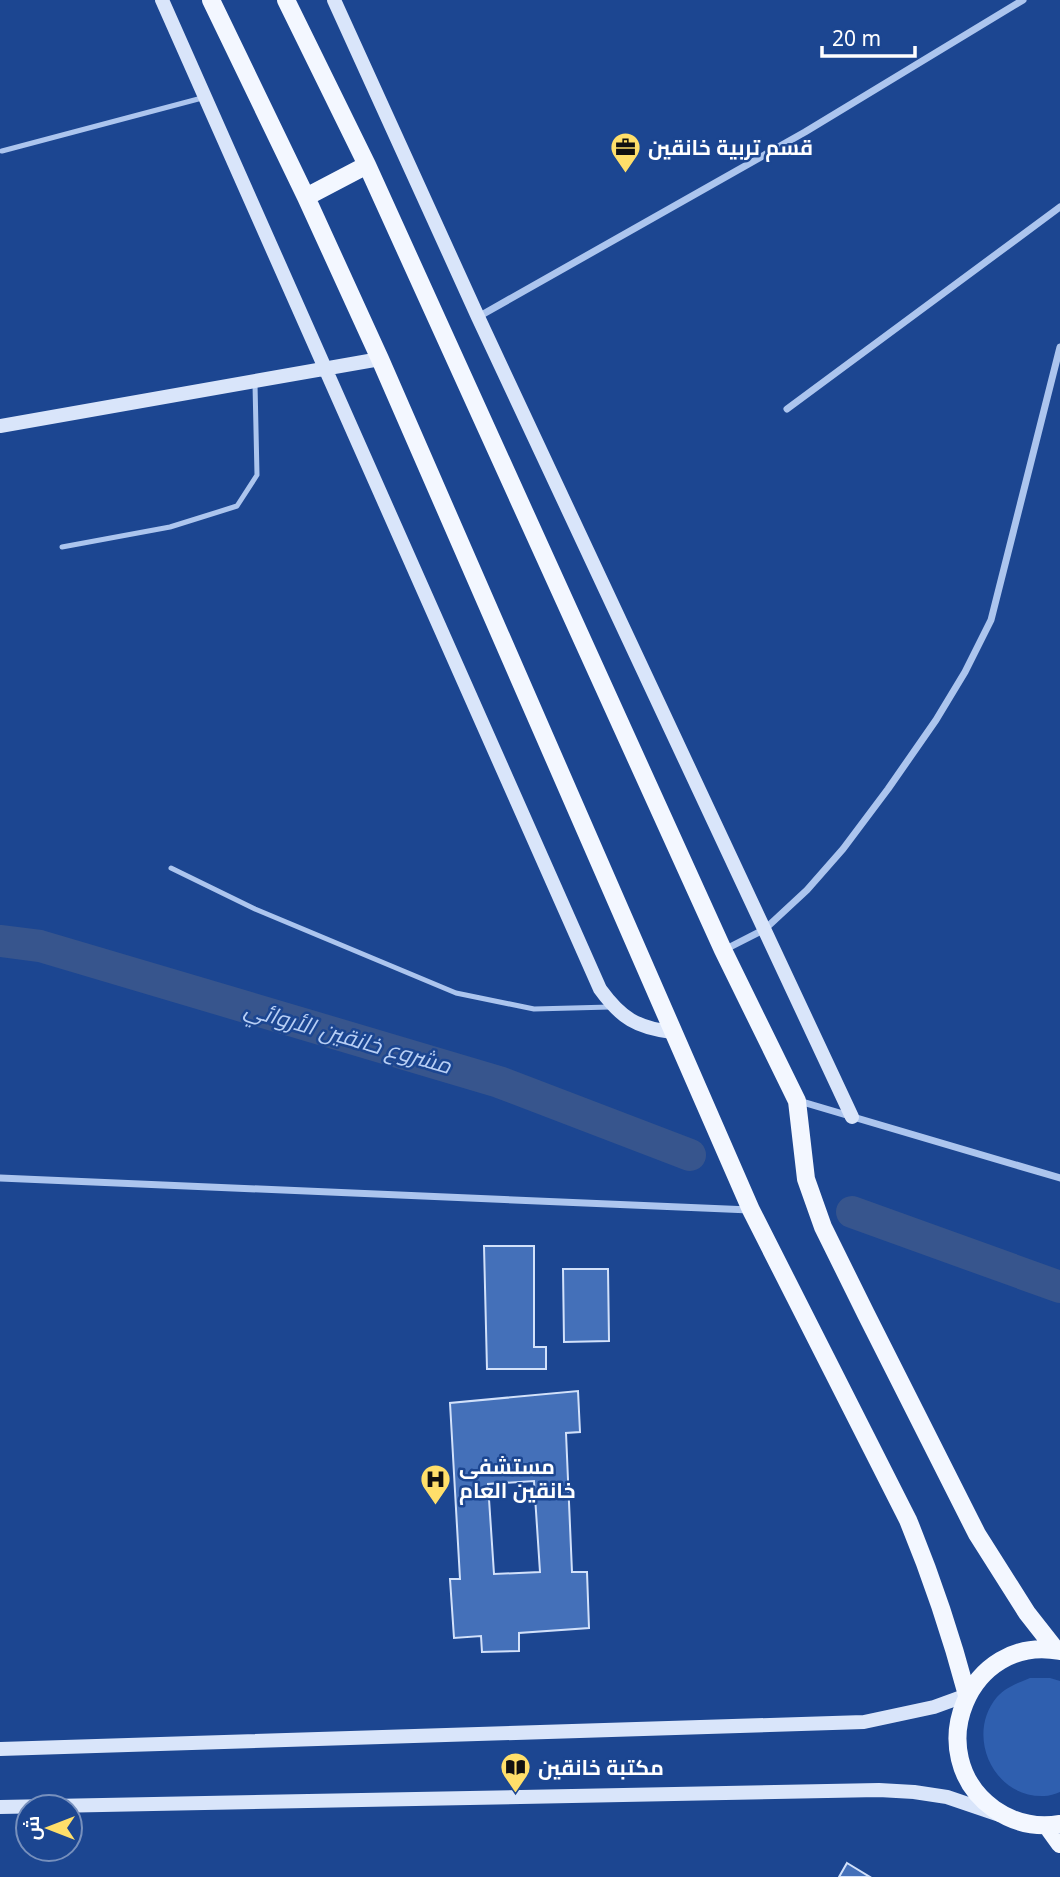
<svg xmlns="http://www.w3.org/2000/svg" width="1060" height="1877" font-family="'Noto Sans',Cairo,sans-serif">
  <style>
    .green { fill: #2f5faf }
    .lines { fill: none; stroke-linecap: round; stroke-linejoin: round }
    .canal { stroke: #37558d; stroke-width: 32 }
    .building { fill: #4470b9; stroke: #d2e1fa; stroke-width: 2; fill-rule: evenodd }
    .lane { stroke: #acc5ee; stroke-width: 5 }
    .street { stroke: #acc5ee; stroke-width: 7 }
    .secondary { stroke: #d9e5fa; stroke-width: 14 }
    .primary { stroke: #f3f7ff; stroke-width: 18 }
    .labels { text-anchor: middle; stroke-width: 5; stroke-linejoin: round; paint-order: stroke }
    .poi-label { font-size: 21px; font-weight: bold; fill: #fff; stroke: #1c4691; text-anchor: start }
    .water-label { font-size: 23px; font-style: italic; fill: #b8cff5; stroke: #1c4691 }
  </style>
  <rect width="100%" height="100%" fill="#1c4691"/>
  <path class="green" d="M1030,1678H1050L1060,1681V1792C1055,1794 1049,1796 1044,1796C993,1798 965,1735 997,1697C1006,1687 1018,1683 1030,1678Z"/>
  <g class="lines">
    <path class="canal" d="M0,941L40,946L499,1082L690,1155
      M852,1212L1060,1287"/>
  </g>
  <path class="building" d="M484,1246H534V1347H546V1369H487Z
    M563,1269H608L609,1341L564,1342Z
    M578,1391L580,1432L566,1433L572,1572H587L589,1628L519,1633V1651L482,1652L481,1636L454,1638L450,1579H460L450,1403ZM534,1481L540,1572L494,1574L488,1484Z
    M847,1863L870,1877H839Z"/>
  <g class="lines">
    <path class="lane" d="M2,151L202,98
      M62,547L170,527L237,506L257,475L255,384
      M171,868L255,909L456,993L534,1009L610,1007"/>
    <path class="street" d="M478,317L805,132L1023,0
      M787,409L1060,207
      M724,950L765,929L807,890L843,849L888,789L936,720L965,672L991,620L1060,347
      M799,1101L1060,1178
      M0,1178L750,1210"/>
    <path class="secondary" d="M162,0L600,989C621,1018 637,1028 672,1032
      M334,0L478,317L852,1117
      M0,426L380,359
      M0,1749L864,1722L934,1707L967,1695
      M0,1807L879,1790L914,1792L947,1797L1000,1815"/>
    <path class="primary" d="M211,0L306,197L380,359L751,1210L908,1520C932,1578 951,1635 967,1695
      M286,0L367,165L723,950L797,1101L806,1179L823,1227L866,1314L977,1534L1027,1613L1056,1650
      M306,197L367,165
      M1060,1651C969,1633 919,1755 994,1809C1014,1823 1036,1828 1060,1824
      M1047,1826L1060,1844"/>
  </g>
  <defs>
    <symbol id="office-pin" viewBox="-11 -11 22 30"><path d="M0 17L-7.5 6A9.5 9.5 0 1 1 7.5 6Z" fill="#ffdf6a" stroke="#1c4691"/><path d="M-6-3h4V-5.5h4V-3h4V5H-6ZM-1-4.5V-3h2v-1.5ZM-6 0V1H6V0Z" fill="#111"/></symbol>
    <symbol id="hospital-pin" viewBox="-11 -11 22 30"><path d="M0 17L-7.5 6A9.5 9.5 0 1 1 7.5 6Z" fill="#ffdf6a" stroke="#1c4691"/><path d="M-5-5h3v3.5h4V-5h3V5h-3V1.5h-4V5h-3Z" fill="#111"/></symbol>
    <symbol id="library-pin" viewBox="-11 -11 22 30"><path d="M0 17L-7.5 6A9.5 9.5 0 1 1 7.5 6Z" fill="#ffdf6a" stroke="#1c4691"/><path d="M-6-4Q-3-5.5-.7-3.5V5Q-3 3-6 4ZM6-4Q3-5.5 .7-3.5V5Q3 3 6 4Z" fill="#111"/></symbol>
  </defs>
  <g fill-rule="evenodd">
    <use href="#office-pin" x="608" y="130" width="35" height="47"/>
    <use href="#hospital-pin" x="418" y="1462" width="35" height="47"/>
    <use href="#library-pin" x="498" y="1750" width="35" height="47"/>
  </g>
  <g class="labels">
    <g class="poi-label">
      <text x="648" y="155">قسم تربية خانقين</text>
      <text x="459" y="1474">مستشفى<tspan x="459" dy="24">خانقين العام</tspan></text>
      <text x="538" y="1775">مكتبة خانقين</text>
    </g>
    <g class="water-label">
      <text transform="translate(348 1037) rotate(16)" y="8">مشروع خانقين الأروائي</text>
    </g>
  </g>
  <g transform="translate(49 1828) rotate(270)"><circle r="33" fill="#1c4691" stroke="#7790bd" stroke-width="2"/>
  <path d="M0-5L12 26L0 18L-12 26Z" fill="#ffdf6a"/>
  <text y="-10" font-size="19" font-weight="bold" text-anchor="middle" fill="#ffffff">ش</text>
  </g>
  <path d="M822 46v10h93v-10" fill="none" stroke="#ffffff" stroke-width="3.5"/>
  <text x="832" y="46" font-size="21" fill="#ffffff" stroke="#1c4691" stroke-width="5" paint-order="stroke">20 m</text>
</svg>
